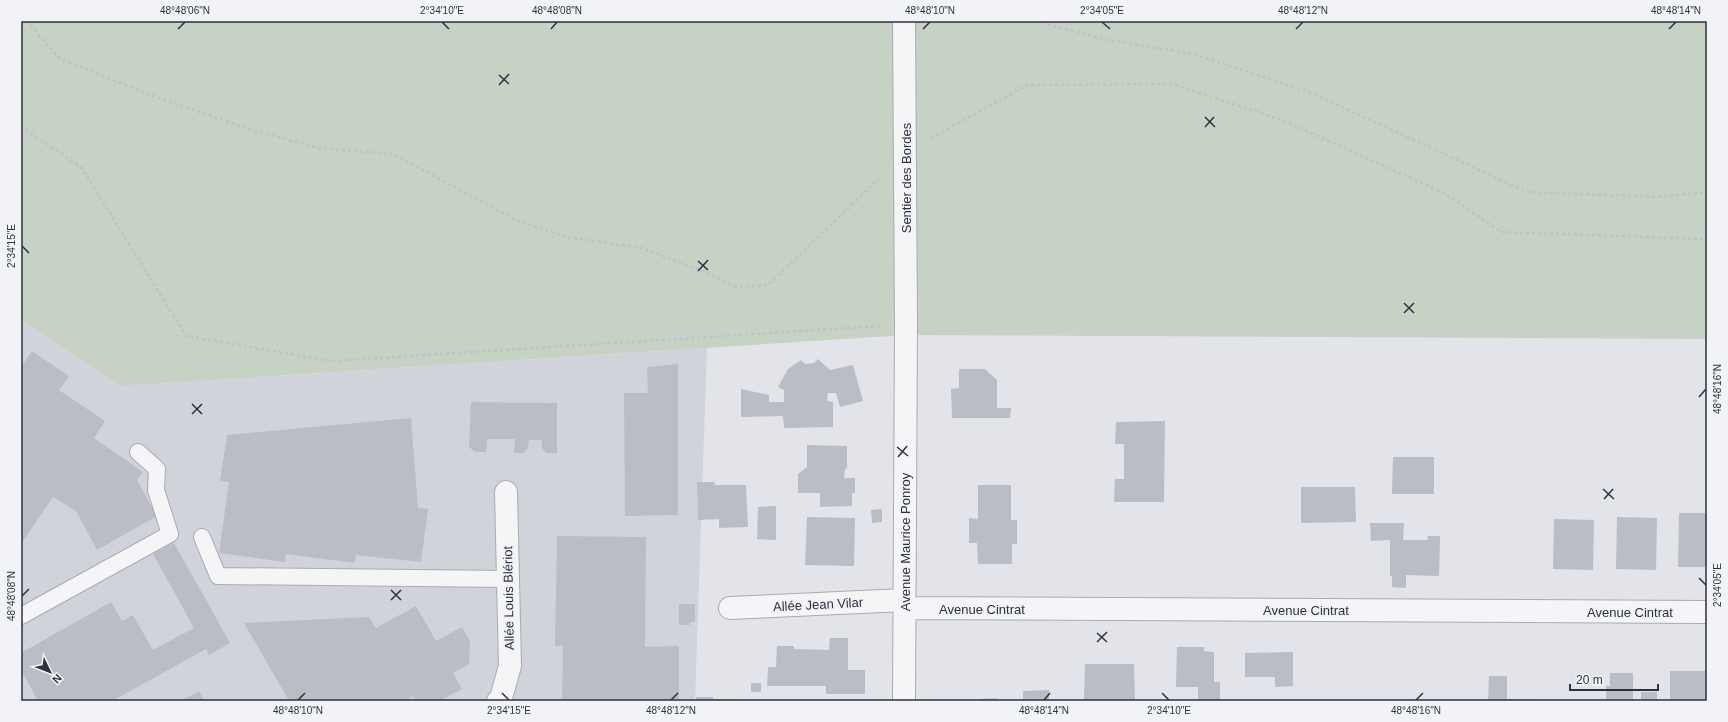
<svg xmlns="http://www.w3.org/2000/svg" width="1728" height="722" font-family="Arial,sans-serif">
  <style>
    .built { fill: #d1d3db }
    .green { fill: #c6d2c4 }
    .building { fill: #babdc6 }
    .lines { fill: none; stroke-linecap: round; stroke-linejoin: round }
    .lane-casing { stroke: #a8abb3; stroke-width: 18 }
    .street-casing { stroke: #a8abb3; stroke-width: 24 }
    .path { stroke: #c1c2c8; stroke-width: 2.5; stroke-dasharray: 3 3; stroke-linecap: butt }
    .lane { stroke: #f5f5f8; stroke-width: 16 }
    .street { stroke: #f5f5f8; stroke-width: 22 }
    .ticks { fill: none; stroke: #2c3140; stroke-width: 1.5 }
    .labels { text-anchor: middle; stroke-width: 4; stroke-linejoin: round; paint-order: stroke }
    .street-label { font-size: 13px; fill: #2c3140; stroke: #f2f3f7 }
    .neatline { fill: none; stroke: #2c3140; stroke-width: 1.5 }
    .ticks-label { font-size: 10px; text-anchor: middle; fill: #2c3140 }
  </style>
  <rect width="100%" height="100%" fill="#e2e4e9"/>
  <path class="built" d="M21,320L121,386L707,348L695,701H21Z"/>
  <path class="green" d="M21,21H1707V339L906,335L121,386L21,320Z"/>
  <path class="building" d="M32,351L69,376L59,390L105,421L94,438L143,472L137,480L157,516L97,550L76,511L53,497L21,544V367Z
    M818,359L830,370L853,365L863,401L840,407L836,393H828L827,401L833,402V427L784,428L783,416L741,417V389L769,395V402H784V390L778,387L788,369L801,360L805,364L814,363Z
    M678,364V515L625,516L624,393H648L647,367Z
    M959,369H985L997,380V408H1011L1010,418H952L951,389L959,388Z
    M471,402L557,403V453H547L542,448V440H529L528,448L524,453H514L515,439H487L486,452H475L469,447Z
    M411,418L418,508L428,509L421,562L356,555L355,563L286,554L285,562L219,553L229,482L220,481L227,435Z
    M1165,421L1164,502H1114L1115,479H1124V444H1115L1116,422Z
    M807,445L847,446V468L845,469L844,478H855V493H852V506L820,507V493H798V474L807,467Z
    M1393,457H1434V494H1392Z
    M697,482H714L715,485H746L748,527L719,528V519L698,520Z
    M978,485H1011V520H1017V544H1012V564H978L977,543H969V518L978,519Z
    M1301,487H1355L1356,522L1301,523Z
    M776,506V540L757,539L758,507Z
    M882,509V522L872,523L871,510Z
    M1679,513H1707V567H1678Z
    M807,517L855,518L854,566L805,565Z
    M1617,517L1657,518L1656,570L1616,569Z
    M1554,519L1594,520L1593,570L1553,569Z
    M1370,523H1404L1403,540H1428L1427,536H1440L1439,576L1406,575V588L1392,587V576H1390V540L1371,541Z
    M557,536L646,537L645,647L679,646V701H562L563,646H555Z
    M174,543L230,643L209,655L206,649L112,701H38L21,670V653L111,602L122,621L133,615L153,650L194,628L153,554Z
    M679,604H695V622H690V625H679Z
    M416,606L436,641L462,627L470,641L469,664L453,673L462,689L439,701H416L413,696L403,701H352L351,698L346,701H289L244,623L369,617L376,628Z
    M830,638H848V670H865V694H826V686H767L768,667H776L777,646H794V649L829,650Z
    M1177,647H1204V651L1214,652V682H1220V701H1198V687H1176Z
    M1293,652V686L1275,687V677H1245V653Z
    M1085,664H1134L1135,701L1084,700Z
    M1670,671H1707V701H1670Z
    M1610,673H1633V701H1606V686H1610Z
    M1489,676H1507V699H1533V701H1488Z
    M751,683H761V692H751Z
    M1049,690V701H1023V691Z
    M199,691L205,701H181Z
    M1641,692H1657V701H1641Z
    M696,697H713V699H735L736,701H696Z
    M997,698V701H979V699Z"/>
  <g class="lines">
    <defs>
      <path id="lane" d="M202,537L218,576L508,579
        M21,616L170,534L156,490L157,469L138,452"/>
      <path id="street" d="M730,608L905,600
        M905,608L1707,612
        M498,701L501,698L510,666L506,492
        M904,701L906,324L904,21"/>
    </defs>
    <use href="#lane" class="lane-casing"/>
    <use href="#street" class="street-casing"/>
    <path class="path" d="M26,21L60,59L148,94L248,129L319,148L393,154L516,220L567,237L642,248L710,274L736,287L768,285L879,179
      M1036,21L1108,40L1193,54L1307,91L1527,192L1660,197L1707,192
      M21,126L82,168L186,336L332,361L880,326
      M931,138L1027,85L1172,84L1280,119L1444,193L1501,232L1707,239"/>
    <use href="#lane" class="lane"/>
    <use href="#street" class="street"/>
  </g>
  <path class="ticks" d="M442,22L449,29M1102,22L1110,29M178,29L185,22M551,29L557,22M923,29L930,22M1296,29L1303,22M1669,29L1676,22M499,75L509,84M499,85L509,74M1205,117L1215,127M1205,127L1214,117M22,246L29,253M698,261L708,270M698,271L708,260M1404,303L1414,313M1404,313L1414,303M1699,397L1706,389M192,404L202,414M192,414L202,404M897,447L908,456M898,457L907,446M1603,489L1614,499M1604,499L1613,489M1699,578L1706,585M391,590L401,600M22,596L29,589M391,600L401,590M1097,633L1107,642M1097,642L1107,632M502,693L509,700M1162,693L1169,700M298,700L305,693M671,700L678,693M1044,700L1050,693M1416,700L1423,693"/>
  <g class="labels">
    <g class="street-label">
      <text transform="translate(906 178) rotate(-90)" y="5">Sentier des Bordes</text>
      <text transform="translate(905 542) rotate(-90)" y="5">Avenue Maurice Ponroy</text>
      <text transform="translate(508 598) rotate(-91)" y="5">Allée Louis Blériot</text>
      <text transform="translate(818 604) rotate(-3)" y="5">Allée Jean Vilar</text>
      <text x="982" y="614">Avenue Cintrat</text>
      <text x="1306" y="615">Avenue Cintrat</text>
      <text x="1630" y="617">Avenue Cintrat</text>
    </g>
  </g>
  <rect width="1728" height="722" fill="none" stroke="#f2f3f7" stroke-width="44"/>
  <g transform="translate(50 672) rotate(133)" stroke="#f2f3f7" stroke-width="3" paint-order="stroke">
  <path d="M0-3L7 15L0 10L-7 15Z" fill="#2c3140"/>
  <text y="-6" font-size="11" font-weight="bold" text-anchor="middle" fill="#2c3140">N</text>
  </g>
  <path d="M1570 684v6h88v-6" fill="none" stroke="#2c3140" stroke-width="2"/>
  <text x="1576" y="684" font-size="12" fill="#2c3140" stroke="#f2f3f7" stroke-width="3" paint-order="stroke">20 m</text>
  <rect x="22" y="22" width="1684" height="678" class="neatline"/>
  <g class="ticks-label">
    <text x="185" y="14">48°48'06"N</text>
    <text x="442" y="14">2°34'10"E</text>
    <text x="557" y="14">48°48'08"N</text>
    <text x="930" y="14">48°48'10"N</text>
    <text x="1102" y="14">2°34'05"E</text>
    <text x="1303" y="14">48°48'12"N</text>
    <text x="1676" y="14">48°48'14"N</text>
    <text transform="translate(11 246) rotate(-90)" y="4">2°34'15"E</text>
    <text transform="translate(1717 389) rotate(-90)" y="4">48°48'16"N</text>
    <text transform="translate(1717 585) rotate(-90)" y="4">2°34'05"E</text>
    <text transform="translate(11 596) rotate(-90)" y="4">48°48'08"N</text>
    <text x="298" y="714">48°48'10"N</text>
    <text x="509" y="714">2°34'15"E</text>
    <text x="671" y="714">48°48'12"N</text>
    <text x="1044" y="714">48°48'14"N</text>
    <text x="1169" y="714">2°34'10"E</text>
    <text x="1416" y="714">48°48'16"N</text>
  </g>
</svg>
